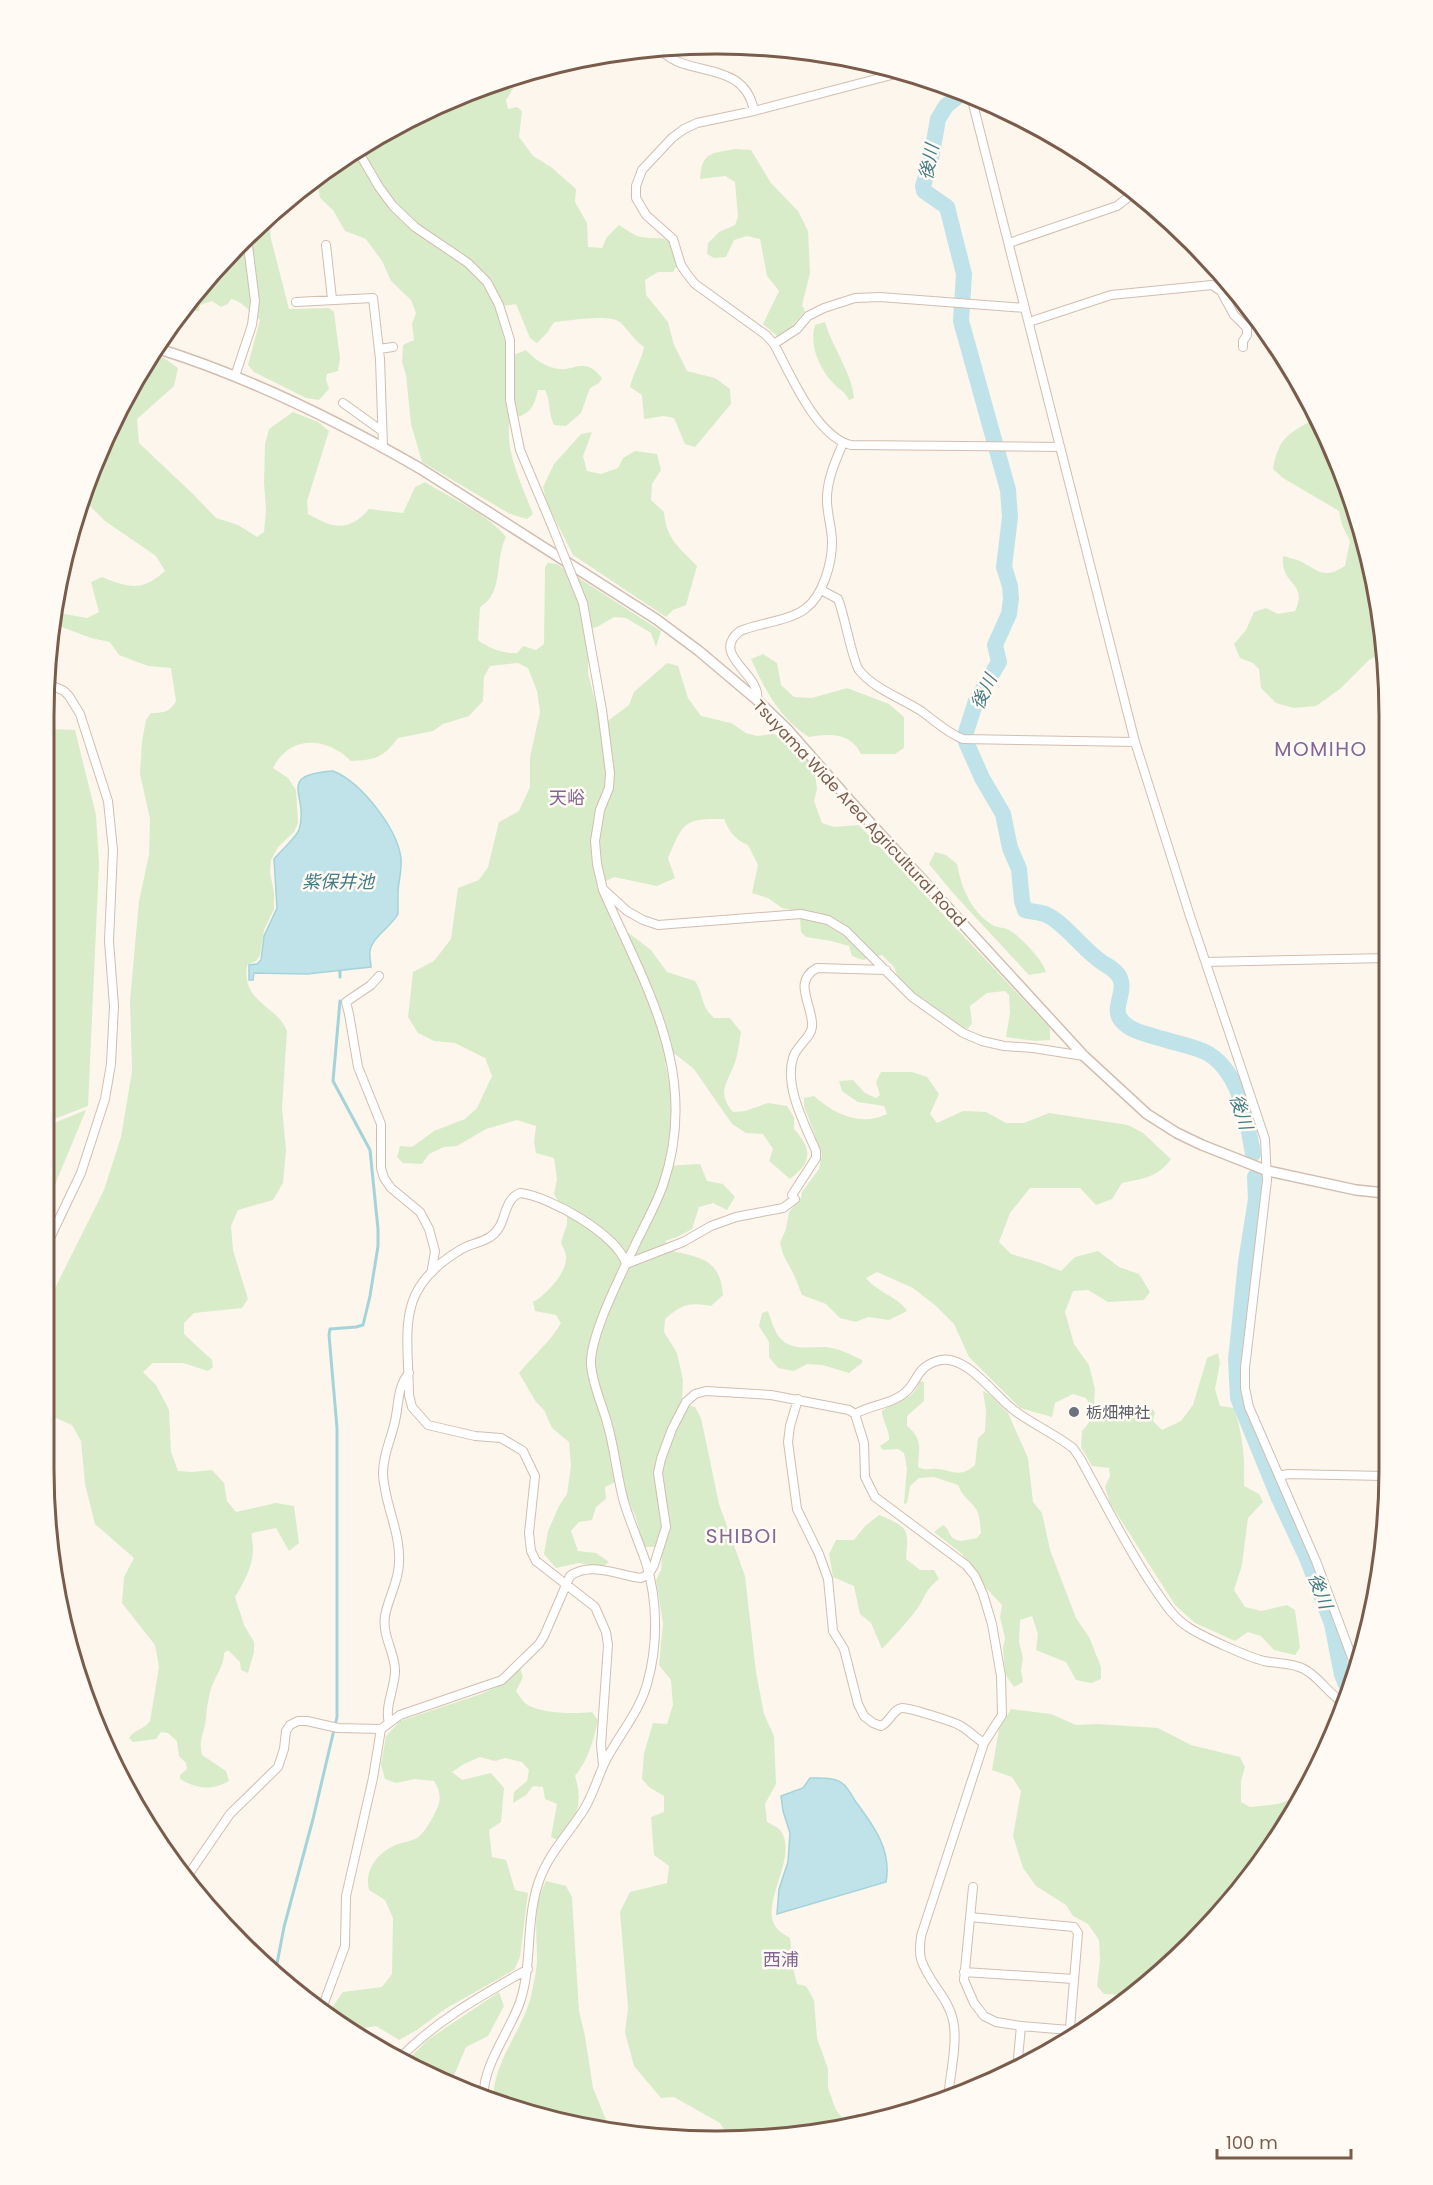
<svg xmlns="http://www.w3.org/2000/svg" width="1433" height="2185" font-family="Poppins,'Noto Sans JP',sans-serif">
  <style>
    .green { fill: #d8ecc9 }
    .water { fill: #bfe3e8; stroke: #a5d3da; stroke-width: 1.5 }
    .lines { fill: none; stroke-linecap: round; stroke-linejoin: round }
    .stream { stroke: #a5d3da; stroke-width: 3 }
    .river { stroke: #bfe3e8; stroke-width: 16 }
    .minor-casing { stroke: #d1beb0; stroke-width: 10 }
    .tertiary-casing { stroke: #d1beb0; stroke-width: 12 }
    .minor { stroke: #fff; stroke-width: 8 }
    .tertiary { stroke: #fff; stroke-width: 9 }
    .minor-bridge-casing { stroke: #d1beb0; stroke-width: 10; stroke-linecap: butt }
    .minor-bridge { stroke: #fff; stroke-width: 8 }
    .worship-dot { fill: #6b7280; stroke: #fffaf3; stroke-width: 2 }
    .labels { text-anchor: middle; stroke-width: 5; stroke-linejoin: round; paint-order: stroke }
    .street-label { font-size: 16px; fill: #7a5c4d; stroke: #fffaf3 }
    .worship-label { font-size: 16px; fill: #5b616d; stroke: #fffaf3; text-anchor: start }
    .water-label { font-size: 18px; font-style: italic; fill: #437c86; stroke: #fffaf3 }
    .neighbourhood-label { font-size: 18px; fill: #846695; stroke: #fffaf3 }
    .quarter-label { font-size: 20px; letter-spacing: 1.5px; fill: #846695; stroke: #fffaf3 }
    .rim { fill: none; stroke: #7a5c4d; stroke-width: 3 }
  </style>
  <rect width="100%" height="100%" fill="#fdf6ec"/>
  <path class="green" d="M544,66L519,79L506,100L508,109L517,107L522,111L519,137L533,156L551,167L576,189L575,202L587,223L588,247L602,248L607,237L619,225C626,229 634,236 641,237C670,241 669,231 678,264L673,272H658L645,280L646,295L668,322L674,345L687,371L715,378L730,389L731,404L695,447L685,444L674,418L664,416L644,419L642,395L630,387C633,373 641,362 644,347C634,340 629,331 621,323C610,313 569,321 554,322L547,333L537,343L530,338L516,304L503,306L497,314L505,341L514,355L526,350C534,358 542,365 554,368C575,374 582,354 602,378L599,383L590,388L581,413L566,426L554,425C548,413 551,401 545,390H538C533,410 530,414 510,419C504,451 522,484 533,514L527,519L510,514L422,462L411,424L406,375L402,362L403,345L414,340L412,324L416,313L411,300L391,281L382,261L366,239L345,231L333,210L320,198L317,182L328,178L330,168L419,113Z
    M735,149L751,150L771,183L798,211L808,231L810,273L802,305L805,311L791,328L778,337L763,324L779,291L767,276L760,239L747,236L734,240L726,257L714,258L707,254L708,243L719,232L735,225L738,217L735,182L725,176L700,179C702,151 711,154 735,149Z
    M269,218L271,239L289,309L329,308L334,312L340,358L338,371L327,374L326,379L329,389L319,400L306,398L254,372L248,365L260,320C250,312 242,301 231,299L228,304L221,307L212,301L200,305L199,311H185L211,273Z
    M825,322C833,349 852,373 854,398L849,400C844,390 839,390 833,383C819,368 809,345 815,325Z
    M155,355L164,358L178,368L174,386L137,419L139,443L193,494L216,518L238,525L257,537L264,532L266,510L264,483L265,444L269,429L293,412L318,422L329,431L307,501L308,514C333,528 348,533 369,509L403,513L415,487L425,482C449,497 489,515 506,537C496,556 502,580 490,598C488,601 483,605 480,607L478,640C487,648 505,654 517,653L523,646L536,650L544,644L545,567L548,563L557,564L661,631L656,647L651,633L626,618L614,617L597,627L583,629L588,646V673L600,721L609,720L629,705L634,692L667,663L678,666L688,698L701,716L731,723L746,733L757,736L773,734L789,740L814,765L817,789L814,801L822,823L834,827L859,825L1050,1028V1040L1035,1041L1006,1037L1010,1013L1009,995L1005,991L987,993L970,1006L972,1023L968,1029L954,1024L920,999L897,975L894,967L882,955L863,960L852,956L849,946L831,941L806,937L801,932L800,918L792,910L782,908L768,898L752,893L758,865L748,845C735,840 729,831 724,819C683,818 683,823 668,858L675,878L657,886L614,877L598,885L613,926L630,934L651,950L667,972L695,981C704,995 700,1005 714,1018H730L741,1032C739,1043 738,1055 734,1065C726,1085 717,1093 733,1112L745,1111L768,1103L787,1106L794,1117V1129C813,1150 812,1162 790,1179L769,1161L773,1149L763,1134L746,1133L732,1124L694,1069L675,1054L665,1063L672,1094V1133L666,1166L700,1164L707,1181L723,1184L735,1197L727,1210L713,1203L699,1207L692,1229L677,1237L665,1241L672,1251C703,1258 720,1260 723,1295L711,1306C689,1302 682,1304 665,1319L664,1332L677,1353L683,1380L682,1398L685,1404L695,1407L701,1418L719,1504L745,1576L756,1672L764,1714L774,1736L776,1784L765,1804L767,1822C770,1824 776,1826 779,1829C801,1853 760,1902 775,1926C778,1931 785,1935 790,1938L794,1972L797,1984L806,1986L814,2000L817,2038L828,2069V2088L836,2110L850,2128L728,2136L720,2123L674,2097L661,2098L634,2066L625,2032L628,2008L620,1912L630,1892L667,1883L669,1866L654,1855L651,1817L664,1812V1796L649,1787L642,1779L644,1753L653,1723L667,1724L673,1705L671,1680L659,1665L663,1623L656,1580L661,1570L662,1556L657,1547H644L636,1518L620,1480L605,1487L606,1499L596,1507L592,1520L579,1522L571,1531L578,1551L596,1553L609,1562L602,1567L578,1563L556,1568L544,1554L548,1531L559,1506L567,1494L571,1466L569,1442L552,1428L544,1410L536,1402L519,1373C533,1356 550,1342 561,1323L556,1315L535,1311L533,1302C546,1295 568,1272 566,1256C566,1252 562,1246 561,1242L567,1224V1211L561,1206L554,1194L557,1179L554,1158L536,1153L534,1142L536,1126L517,1120L486,1129L457,1146L444,1147L429,1154L422,1164L403,1163L397,1157L400,1146L412,1147L434,1131L465,1119L477,1108L492,1076L485,1058L455,1043L434,1041L418,1033L408,1017L413,972L434,961L451,939L458,888L479,880L488,867L499,822L519,811L530,787V757L540,712L537,691L528,668L518,663L490,666L484,677L483,701L469,716L443,724L433,731L398,738C383,758 375,760 351,761C327,737 290,734 273,768L288,778L296,790L298,823L294,832L278,847L271,860L270,872L274,893V909L264,930L260,955L256,961L247,965C241,1003 277,1005 287,1031L282,1108L286,1150L283,1183L273,1200L238,1210L231,1226L233,1250L248,1299L242,1308L194,1313L184,1323V1334L212,1360L213,1367L208,1371L183,1363H153L143,1372L156,1385L169,1410L171,1452L178,1471L192,1472L212,1470L224,1483L227,1501L236,1512L276,1503L294,1506L299,1543L289,1551L276,1528L252,1533C251,1540 254,1546 253,1552C252,1568 243,1584 235,1597L244,1625L254,1642V1652L248,1673L241,1670L240,1662L228,1650L224,1653C224,1667 215,1676 211,1689C208,1699 207,1707 206,1717C205,1733 198,1738 202,1755L226,1771L229,1781C211,1791 198,1789 180,1779V1775L187,1769L186,1763L179,1756L177,1741L168,1733L161,1732L156,1739L133,1742L129,1738C135,1729 143,1730 150,1721L159,1667L155,1645L122,1603L124,1577L134,1558L95,1524L85,1484L81,1441L72,1425L49,1415V1300L104,1190L121,1137L132,1071L130,1000L139,901L149,855L150,819L140,774L142,741L146,720L151,713C163,713 170,712 176,701L171,668L148,666L119,655L110,642L91,638L51,623L53,612L87,618L99,612L91,582L102,577C130,588 141,592 165,571L156,556L105,521L81,497L113,419Z
    M1316,412L1320,419L1367,543L1385,652L1369,660L1340,689L1316,706L1294,708L1276,703L1261,688L1259,669L1253,663L1240,658L1234,644L1246,630L1254,612L1266,608L1278,614L1295,611C1309,581 1280,587 1283,556C1289,558 1296,559 1302,562C1320,572 1324,579 1345,566L1350,541L1342,525L1339,511L1283,478L1273,469C1279,437 1287,435 1314,419Z
    M592,432L583,456L587,471L601,474L618,468L623,458L635,451L657,454L661,470L652,484L651,500L664,512C666,539 679,547 697,566L686,605L673,610L666,617L573,555L547,503L543,487L554,464L581,434Z
    M763,654L777,663L781,685L794,697L812,698L847,688L889,704L904,717V748L895,754H861C851,733 831,733 809,737C780,719 765,690 751,659Z
    M49,729L75,730L96,815L99,864L88,1106L49,1121Z
    M935,852L946,855L957,864C961,887 971,911 991,924C996,928 1003,927 1009,930C1020,936 1043,960 1046,972L1029,975L953,893L929,864Z
    M881,1072H912L927,1077L939,1094L930,1114L937,1123L963,1111L986,1112L1006,1123H1024L1049,1113L1128,1125L1143,1133L1171,1159C1159,1177 1142,1179 1122,1183L1112,1199L1096,1205L1080,1188H1030L1010,1213L999,1242L1011,1254L1038,1262L1061,1271L1075,1257L1098,1251L1119,1267L1139,1274L1150,1292L1144,1300L1108,1302L1088,1290L1073,1291L1065,1312L1074,1344L1089,1365L1095,1389L1094,1404L1104,1412L1151,1408L1155,1412L1153,1421L1162,1430L1181,1421L1193,1405L1207,1358L1218,1353L1220,1363L1215,1389L1220,1406L1234,1408C1243,1436 1245,1456 1244,1486L1259,1494L1263,1502L1248,1518L1242,1565L1234,1590L1245,1607L1261,1611L1287,1605L1295,1610L1300,1648L1295,1655L1274,1650L1261,1636L1248,1632L1235,1641L1195,1623L1175,1605L1110,1503L1105,1487L1110,1476L1109,1468L1092,1466L1081,1447L1082,1431L1096,1414L1086,1398L1073,1394L1055,1403L1052,1417L1020,1408L969,1357L954,1324L936,1306L913,1288L877,1272L866,1278C878,1293 899,1297 907,1311L889,1320L868,1317L856,1322L840,1318L826,1304L802,1295L794,1275L783,1254L780,1243L786,1229L789,1212L801,1198L802,1192L819,1169L822,1154L804,1106V1098L814,1096C834,1114 861,1127 887,1114L884,1106L858,1102L842,1091L839,1081L853,1080L865,1093L876,1098L880,1095L876,1082Z
    M86,1110L49,1199V1125Z
    M768,1311C771,1319 774,1330 779,1337C791,1351 807,1347 823,1347C836,1347 850,1354 862,1360V1363L849,1373L822,1365L807,1364L794,1371L778,1368L769,1357V1342L759,1326L762,1313Z
    M920,1381L924,1382V1401L907,1416V1426C923,1439 919,1448 918,1467C925,1471 930,1468 938,1469C954,1471 960,1478 975,1465L978,1438L985,1432L986,1411L983,1391L990,1395L1008,1413L1028,1458L1033,1502L1042,1513L1050,1550L1076,1618L1089,1637L1101,1667V1679L1091,1683L1076,1680L1066,1662L1036,1650L1038,1634L1032,1616L1020,1620L1019,1642L1023,1658L1021,1670L1023,1682L1014,1687L1005,1674L1003,1648L1005,1638L1000,1617L1002,1605L986,1588L962,1554L934,1532L943,1525C949,1529 948,1532 952,1537C958,1544 969,1539 977,1538L981,1533C980,1526 980,1515 976,1509C969,1499 964,1499 958,1485L934,1477L919,1478L910,1486L907,1503L904,1504L907,1468L904,1453L898,1449L883,1450L880,1446L889,1440C890,1430 882,1421 882,1411C898,1398 912,1403 920,1381Z
    M879,1515C908,1527 909,1528 906,1559L920,1570H934L939,1579C924,1591 927,1595 917,1609C906,1624 894,1636 882,1649L871,1623L860,1614L854,1586L833,1577L829,1554L836,1540H854L865,1526Z
    M520,1668L523,1677L516,1691C519,1695 522,1700 525,1703C539,1714 575,1714 592,1712L598,1720C593,1741 589,1759 575,1776C584,1805 576,1818 558,1840L551,1837L557,1804L545,1799L543,1787L533,1786L526,1795L513,1803L514,1792L527,1781L529,1770L522,1762L505,1758L495,1761L480,1757L464,1764L452,1772L462,1780L491,1773L504,1788L501,1822L489,1830L492,1857L506,1860L515,1890L528,1893L520,1957L514,1970L445,2009L417,2030L399,2040L376,2026L364,2028L360,2033L330,2016V2010L343,1992L382,1987L392,1974L393,1918L385,1900L369,1890C364,1869 378,1852 398,1844C404,1842 411,1841 417,1838C425,1833 436,1813 439,1803C441,1795 438,1787 434,1781L415,1779L396,1783L385,1779L381,1765L386,1736L400,1721L481,1694L505,1683Z
    M1011,1709L1051,1714L1076,1725L1097,1724L1158,1728L1191,1745L1240,1757L1245,1767L1241,1781V1802L1250,1807L1278,1804L1300,1796L1222,1913L1160,1975L1131,1995L1104,1994L1097,1986L1100,1960L1099,1940L1088,1924L1073,1916L1066,1905L1036,1886L1023,1868L1013,1836L1021,1791L1012,1777L992,1770L999,1729Z
    M546,1881L566,1886L572,1897L579,2011L585,2036L593,2088L611,2132L585,2128L493,2101C493,2061 522,2032 531,1996C533,1985 537,1971 537,1959C537,1931 532,1908 546,1881Z
    M499,1992L504,2006L488,2036L466,2047L450,2085L407,2060L429,2039Z"/>
  <path class="water" d="M333,771C361,782 397,828 401,858C402,869 399,879 398,891C398,898 398,906 398,914C391,927 372,937 370,951C369,956 371,962 371,967L307,974L254,973L253,980H249V965L257,964L261,960L264,936L277,908L274,859C280,852 296,837 299,830C310,795 274,775 333,771Z
    M810,1778C820,1778 834,1777 842,1783C848,1787 852,1796 856,1802C874,1826 892,1851 886,1882L777,1914L779,1889L788,1862L790,1833L783,1811L781,1796L803,1788Z"/>
  <g class="lines">
    <path class="stream" d="M340,971V977
      M275,1974L284,1927L313,1819L337,1717V1428L329,1335L330,1329L356,1327L363,1325L370,1296L378,1246V1229L370,1150L333,1081L340,1001"/>
    <path class="river" d="M962,93L946,106L938,119L931,159L923,186L924,191L947,207L964,274L961,321L1008,490L1010,517L1004,567L1010,586L1011,599L1009,614L995,645L999,662L976,701L966,732V742L982,778L1003,814L1010,848L1019,869L1022,901L1025,910C1032,912 1041,912 1047,915C1066,924 1083,950 1103,963C1110,967 1119,972 1121,981C1125,994 1111,1010 1122,1021C1131,1032 1150,1035 1163,1039C1176,1043 1190,1046 1203,1051C1239,1067 1247,1119 1253,1154
      M1255,1177L1256,1199L1246,1262L1236,1360L1238,1398L1278,1496L1307,1558L1332,1624L1342,1675L1350,1694"/>
    <defs>
      <path id="minor" d="M659,47C681,80 744,56 754,111
        M903,72L754,111L697,123L684,129L672,138L642,170L636,186V198L646,215L673,239L681,265L687,274L695,284L766,335L774,344C790,373 816,437 851,445L1060,447
        M971,96L1135,742L1190,916L1265,1139L1267,1180L1245,1368V1388L1249,1407L1316,1561L1357,1671
        M358,151L379,187L393,206L415,227L468,263L487,282L499,305L510,340V400L520,450L552,526
        M1009,243L1117,206L1135,192
        M326,245L332,299
        M296,302L373,298L380,359L383,447
        M1029,322L1111,295L1212,285L1221,291L1234,315L1247,328V335L1243,341V347
        M774,344L797,329L808,316L824,308L855,298L880,297L1025,308
        M379,349L393,347
        M235,376L252,325L255,301L247,238
        M343,403L382,431
        M821,590L838,599C844,613 853,663 859,670C874,689 901,698 921,711C934,720 947,733 963,739L1135,742
        M49,684L64,691L69,696L80,714L108,801L113,850L109,941L114,1006L111,1064L105,1099L81,1173L49,1240
        M757,700C762,674 709,655 740,631C759,623 789,621 805,609C823,596 832,563 832,542C832,526 826,512 827,496C828,477 836,460 843,443
        M604,890L627,911L643,920L658,925L801,914L828,920L846,931L912,997L963,1033L982,1041L1004,1046L1033,1048L1084,1056
        M1206,962L1387,958
        M379,976L371,985L346,1002L349,1014L358,1067L381,1124V1168L384,1178L391,1188L420,1212L429,1229L435,1251L432,1269
        M792,1195L816,1158V1151C805,1125 784,1086 793,1058C796,1046 811,1038 812,1027C814,1006 791,982 817,968L886,970
        M626,1264L683,1242L711,1226L736,1217L783,1208L795,1199
        M798,1399L790,1426L788,1442L797,1509L819,1554L828,1579L833,1631L844,1649L858,1704L864,1716L873,1723L881,1726C890,1722 893,1709 902,1708C908,1707 950,1721 957,1724C967,1728 975,1738 984,1743
        M855,1414C870,1405 888,1405 902,1395C918,1385 914,1368 937,1361C965,1351 995,1397 1015,1411C1034,1425 1055,1434 1073,1448L1080,1458C1103,1500 1124,1542 1150,1582C1161,1598 1172,1617 1188,1627C1203,1637 1248,1657 1264,1661C1278,1664 1291,1662 1304,1669C1321,1678 1329,1696 1346,1704
        M1279,1476L1288,1474L1384,1476
        M389,1723C384,1706 396,1686 395,1669C394,1651 382,1635 385,1616C388,1598 399,1581 399,1563C401,1532 384,1504 383,1473C383,1452 393,1436 396,1416C399,1400 398,1386 409,1373
        M603,1765L601,1745L608,1645L606,1632L595,1607L536,1561L531,1551L529,1533L535,1476L523,1451L501,1438L475,1436L428,1425L412,1407L409,1395C408,1328 395,1289 460,1250C469,1244 481,1243 490,1237C508,1226 501,1201 520,1193C549,1196 618,1235 626,1264
        M186,1878L230,1814L278,1767L284,1749L286,1731L290,1725L298,1721H307L338,1728L381,1729L400,1715L502,1680L539,1644L544,1636L570,1576C590,1561 618,1575 641,1578L649,1574L654,1565L666,1527L658,1473L661,1459L672,1429L686,1402L695,1394L706,1391L771,1395L849,1410L855,1414L864,1443L865,1477L875,1497L966,1565L975,1576L983,1594L992,1624L1001,1676L1002,1715L984,1743L921,1936C920,1944 919,1952 921,1959C928,1982 948,1997 953,2020C958,2042 950,2075 948,2098
        M973,1887L964,1980L974,2003L984,2016L996,2022L1021,2026L1081,2031
        M970,1917L1074,1927L1078,1933L1069,2040
        M964,1972L1074,1979
        M321,2011L345,1946L346,1896L373,1778L381,1729
        M401,2057C438,2019 483,1995 528,1969
        M1017,2069L1021,2026
        M484,2098C481,2068 510,2031 520,2002C533,1963 525,1921 539,1881C548,1855 568,1834 583,1811C594,1794 598,1775 607,1758C620,1734 640,1710 647,1684C658,1646 658,1601 646,1563C639,1542 630,1522 624,1502C617,1477 615,1451 608,1426C603,1406 592,1384 591,1364C590,1334 623,1271 636,1243C645,1224 656,1205 663,1185C701,1074 646,988 603,890L597,864L595,841L600,810L609,788L610,773L602,710L583,603
        M859,2119L860,2125"/>
      <path id="tertiary" d="M159,349C252,378 338,421 421,469L656,619L699,651L757,700L787,729L852,803L1084,1056L1147,1114L1177,1133L1202,1145L1268,1171L1356,1190L1385,1193"/>
    </defs>
    <use href="#minor" class="minor-casing"/>
    <use href="#tertiary" class="tertiary-casing"/>
    <use href="#minor" class="minor"/>
    <use href="#tertiary" class="tertiary"/>
    <defs>
      <path id="minor-bridge" d="M552,526L583,603"/>
    </defs>
    <use href="#minor-bridge" class="minor-bridge-casing"/>
    <use href="#minor-bridge" class="minor-bridge"/>
  </g>
  <circle class="worship-dot" cx="1074" cy="1412" r="6"/>
  <g class="labels">
    <g class="street-label">
      <text transform="translate(860 813) rotate(47)" y="6">Tsuyama Wide Area Agricultural Road</text>
    </g>
    <g class="worship-label">
      <text x="1086" y="1418">栃畑神社</text>
    </g>
    <g class="water-label">
      <text transform="translate(929 162) rotate(-79)" y="6">後川</text>
      <text transform="translate(984 692) rotate(-65)" y="6">後川</text>
      <text x="338" y="888">紫保井池</text>
      <text transform="translate(1241 1112) rotate(72)" y="6">後川</text>
      <text transform="translate(1320 1591) rotate(69)" y="6">後川</text>
    </g>
    <g class="neighbourhood-label">
      <text x="567" y="804">天峪</text>
      <text x="781" y="1966">西浦</text>
    </g>
    <g class="quarter-label">
      <text x="1321" y="756">MOMIHO</text>
      <text x="742" y="1543">SHIBOI</text>
    </g>
  </g>
  <path d="M0 0H1433V2185H0ZM716 54H717A662 662 0 0 1 1379 716V1469A662 662 0 0 1 717 2131H716A662 662 0 0 1 54 1469V716A662 662 0 0 1 716 54Z" fill="#fffaf3" fill-rule="evenodd"/>
  <path class="rim" d="M716 54H717A662 662 0 0 1 1379 716V1469A662 662 0 0 1 717 2131H716A662 662 0 0 1 54 1469V716A662 662 0 0 1 716 54Z"/>
  <path d="M1217 2149v9h134v-9" fill="none" stroke="#7a5c4d" stroke-width="3"/>
  <text x="1226" y="2149" font-size="18" fill="#7a5c4d" stroke="#fffaf3" stroke-width="4.5" paint-order="stroke">100 m</text>
</svg>
